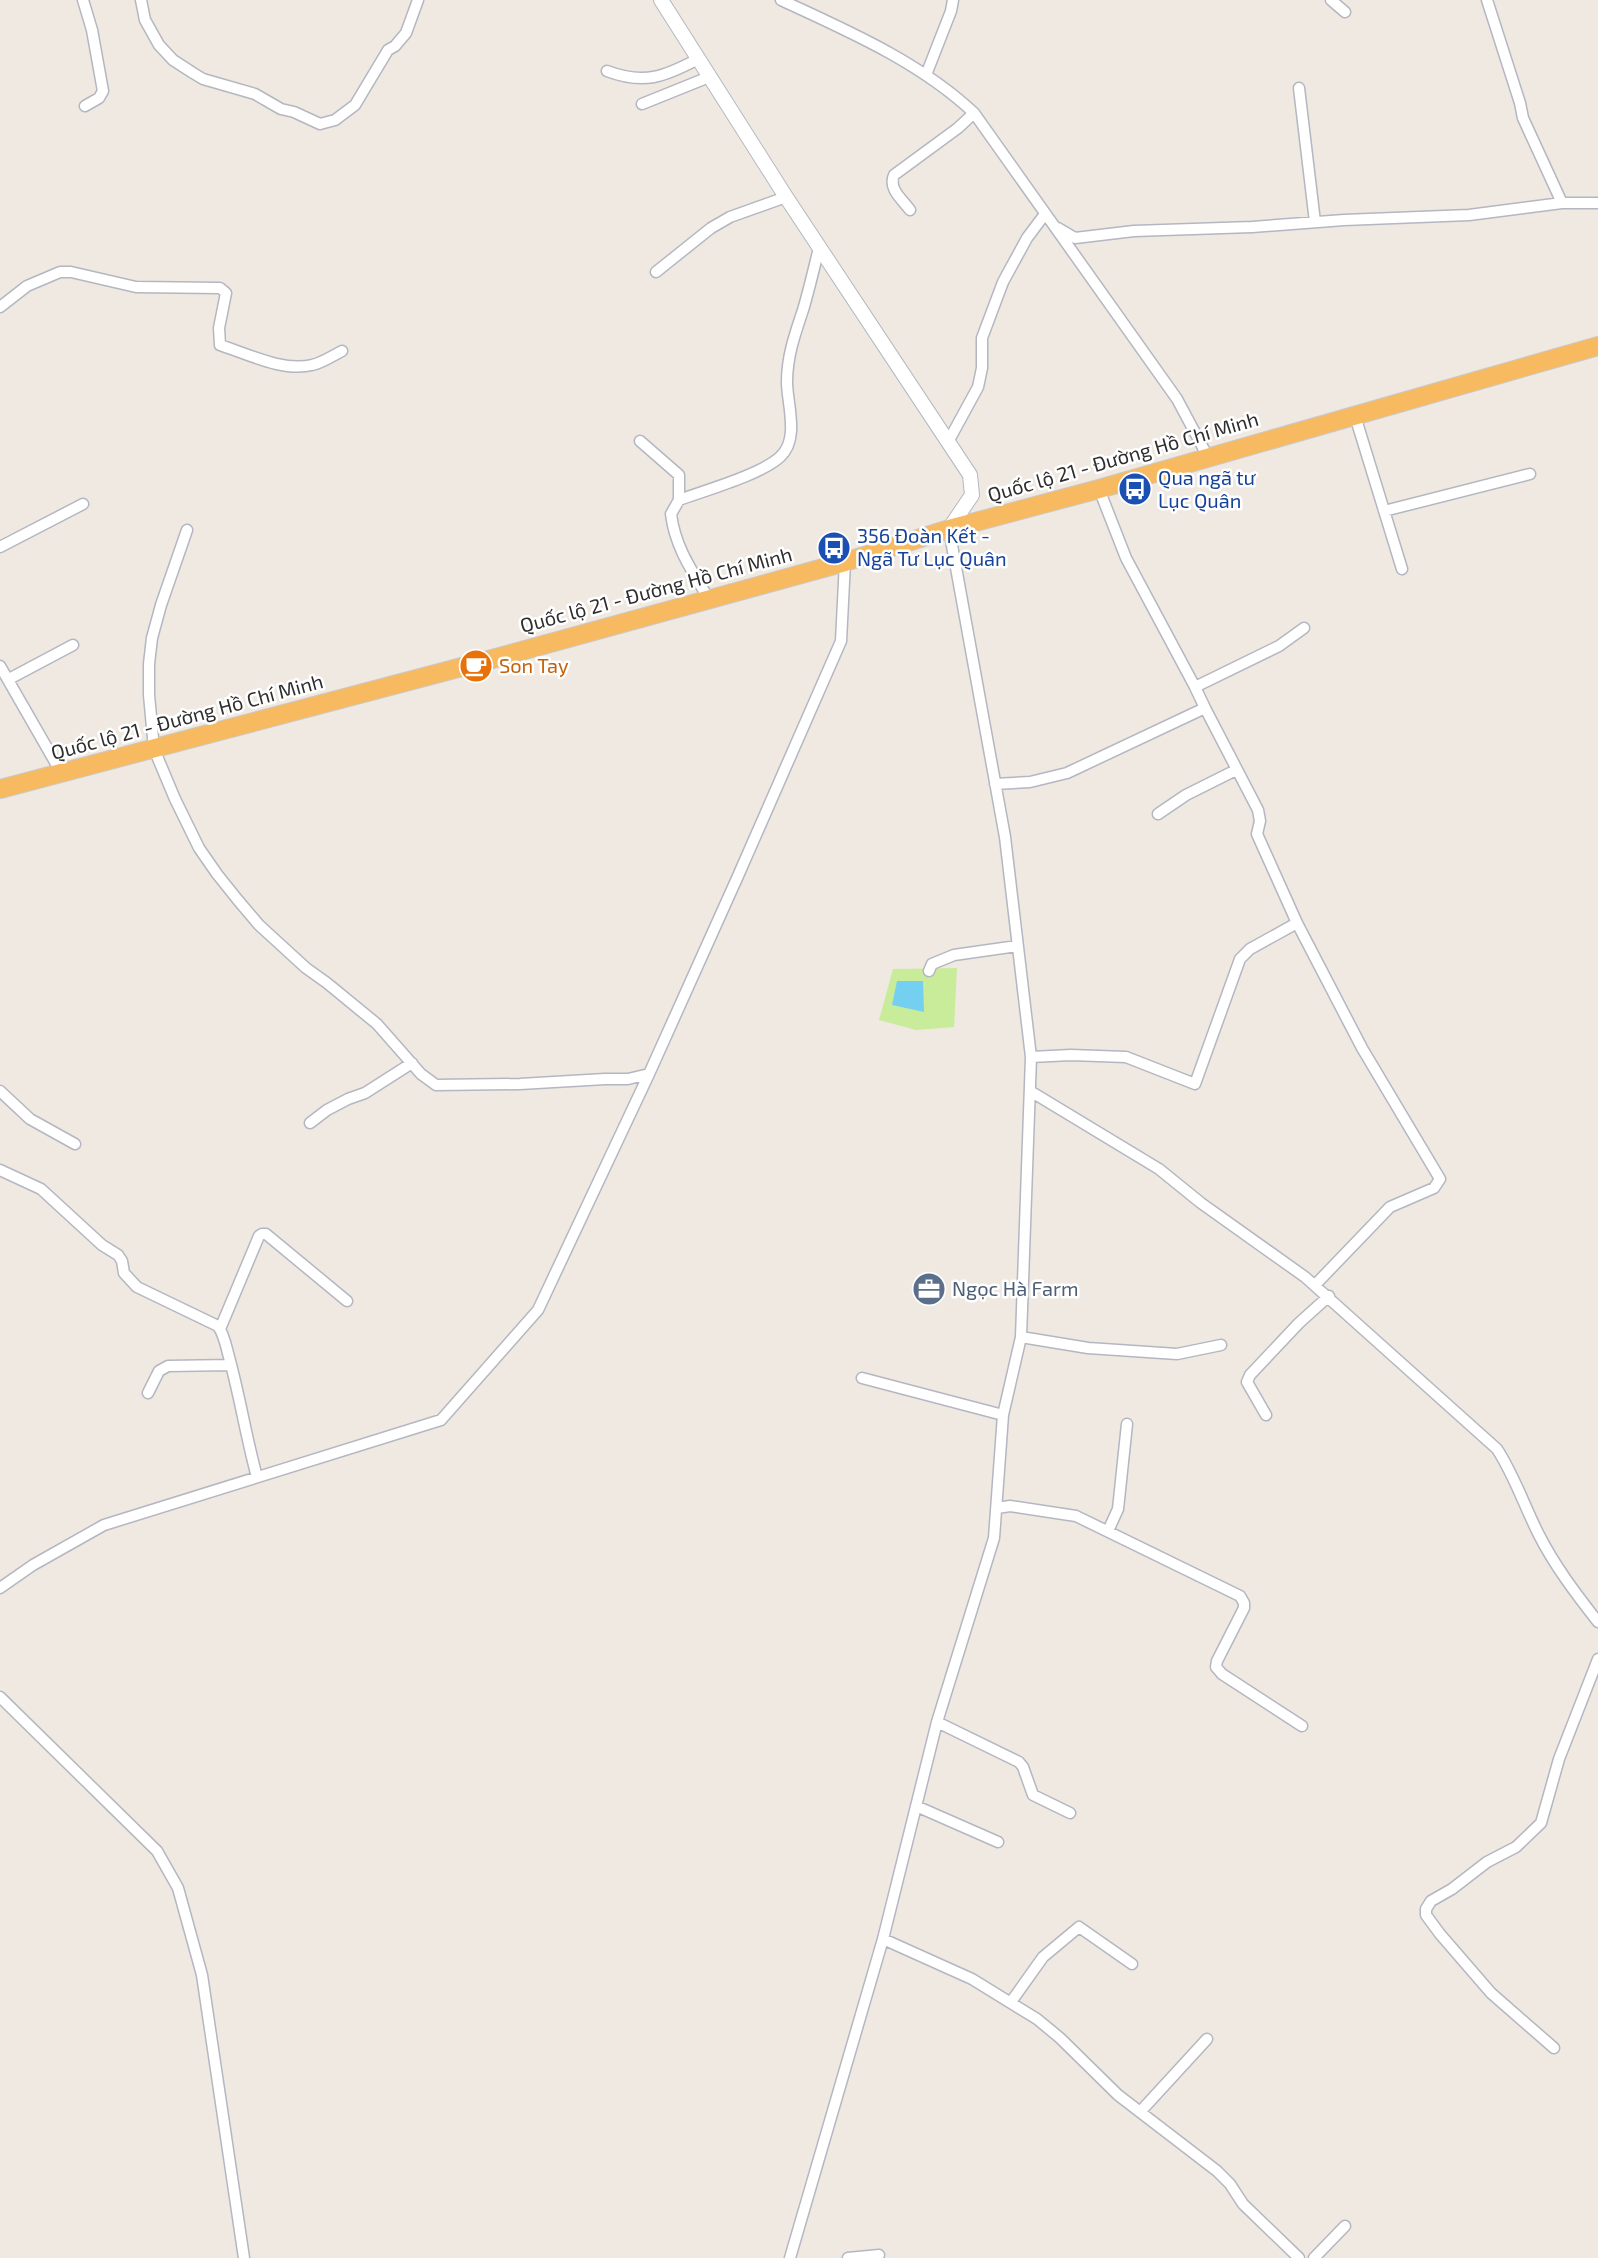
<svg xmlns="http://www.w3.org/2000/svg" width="1598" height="2258" font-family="'Exo 2',sans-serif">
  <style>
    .pitch { fill: #c9ec9a }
    .water { fill: #75cff0 }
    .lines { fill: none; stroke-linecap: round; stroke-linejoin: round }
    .minor-casing { stroke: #b4b7c1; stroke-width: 13 }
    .tertiary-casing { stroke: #b4b7c1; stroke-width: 16 }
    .trunk-casing { stroke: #c9c9c9; stroke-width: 20 }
    .minor { stroke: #fff; stroke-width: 10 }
    .tertiary { stroke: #fff; stroke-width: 14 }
    .trunk { stroke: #f8ba60; stroke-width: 18 }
    .labels { text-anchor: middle; stroke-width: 5; stroke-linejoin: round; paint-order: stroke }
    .street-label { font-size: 20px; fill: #2e2e2e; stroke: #fff }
    .transit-label { font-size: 20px; fill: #164399; stroke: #fff; text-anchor: start }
    .food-label { font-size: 20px; fill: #c56008; stroke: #fff; text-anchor: start }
    .service-label { font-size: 20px; fill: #4e5e75; stroke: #fff; text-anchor: start }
  </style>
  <rect width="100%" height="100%" fill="#efe9e1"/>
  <path class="pitch" d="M957,968L954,1027L916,1030L879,1020L893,969Z"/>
  <path class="water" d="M897,981H923L924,1012L892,1005Z"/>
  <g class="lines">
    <defs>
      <path id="minor" d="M83,0L92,30L103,91L99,98L85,106
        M141,0L145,20L159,45L173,60L193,73L203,79L255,94L281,109L294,112L320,124L335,120L355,105L388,50L395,46L406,33L418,0
        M781,0C848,31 920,62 974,113L1177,399L1208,457
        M1331,0L1345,12
        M1487,0L1520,103L1523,118L1562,203
        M607,71C644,85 664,77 698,59
        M926,75L951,11L953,0
        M1299,88L1315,222
        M642,104L709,77
        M910,210C902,199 888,189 894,175L958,128L974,113
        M1058,228L1075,238L1134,231L1252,227L1344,220L1469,215L1562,203H1598
        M656,272L711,228L730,217L786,197
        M0,307L27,286L60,272H71L136,287L220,288L226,293L219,328L220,345C248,354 283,372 312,365C322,363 332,356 342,351
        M1355,416L1402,569
        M640,441L679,475V500L671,514C675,547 692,571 709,599
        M948,442L978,387L982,368V338L1003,282L1027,238L1045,214
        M1099,489L1126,558L1195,687
        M679,500C706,490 760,475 780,457C800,439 787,404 787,382C787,356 795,334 803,310C809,290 814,268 819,248
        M1384,511L1530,474
        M187,530L161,605L152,638L149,664V695L154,749L175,799L199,848L217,874L237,899L259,925L306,968L327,983L377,1024L421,1074L436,1085L520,1084L605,1079H628L649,1074
        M0,547L83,504
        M0,666L62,774
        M9,679L73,645
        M1205,708L1258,810L1260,821L1257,834L1297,923L1362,1048L1440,1179L1434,1188L1390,1207L1315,1285
        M995,784L1030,782L1067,773L1205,708L1195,687L1279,646L1304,628
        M1158,814L1186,795L1236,770
        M929,971L932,964L954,955L1017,946
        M1031,1057L1071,1055L1126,1057L1195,1084L1240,959L1250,949L1297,923
        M0,1091L30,1119L75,1144
        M1030,1091L1159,1169L1201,1203L1305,1277L1497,1449C1514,1475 1524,1505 1538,1533C1554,1565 1576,1594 1598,1622
        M310,1123L327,1110L348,1099L365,1093L412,1063
        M0,1170L41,1189L102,1245L118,1255L122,1261L124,1273L137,1287L218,1326C224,1334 226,1346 229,1357C240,1397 246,1437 257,1477
        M220,1329L259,1236L262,1234H266L347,1301
        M1021,1337L1088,1348L1177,1354L1221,1345
        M862,1378L1003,1415
        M148,1393L159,1371L168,1366L231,1365
        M1266,1415L1247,1382L1250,1375L1299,1323L1329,1296
        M997,1508L1010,1506L1076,1516L1240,1596L1244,1603V1608L1217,1661L1216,1667L1222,1674L1302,1726
        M1108,1531L1118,1509L1127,1424
        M0,1588L33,1565L104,1525L441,1420L538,1310L649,1074L738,876L841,641L845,562
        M0,1697L157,1851L178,1888L202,1975L244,2258
        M937,1722L1019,1762L1023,1767L1033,1795L1070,1813
        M916,1806L998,1842
        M883,1939L972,1979L1037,2019L1060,2038L1118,2095L1217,2171L1230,2184L1243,2204L1299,2258
        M1011,2002L1043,1957L1079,1927L1132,1964
        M1554,2048L1491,1993L1440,1934L1426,1915V1909L1431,1901L1452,1889L1487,1862L1516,1847L1541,1823L1559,1759L1598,1659
        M1140,2112L1207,2039
        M790,2258L883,1939L937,1722L994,1538L1003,1415L1021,1337L1031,1057L1005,837L949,529
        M848,2258L879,2255
        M1314,2258L1345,2226"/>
      <path id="tertiary" d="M661,0L786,197L970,475L972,495L949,529"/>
      <path id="trunk" d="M0,789L496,658L845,562L949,529L1099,489L1598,346"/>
    </defs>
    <use href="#minor" class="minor-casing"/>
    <use href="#tertiary" class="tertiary-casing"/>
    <use href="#trunk" class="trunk-casing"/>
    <use href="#minor" class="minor"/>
    <use href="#tertiary" class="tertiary"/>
    <use href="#trunk" class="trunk"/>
  </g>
  <defs>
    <symbol id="bus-disc" viewBox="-11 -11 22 22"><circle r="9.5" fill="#1a4fb4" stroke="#fff"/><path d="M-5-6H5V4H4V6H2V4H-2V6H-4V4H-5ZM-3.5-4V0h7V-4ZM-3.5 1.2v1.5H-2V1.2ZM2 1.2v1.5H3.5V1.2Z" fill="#fff"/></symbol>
    <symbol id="cafe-disc" viewBox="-11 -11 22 22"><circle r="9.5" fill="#e8710a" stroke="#fff"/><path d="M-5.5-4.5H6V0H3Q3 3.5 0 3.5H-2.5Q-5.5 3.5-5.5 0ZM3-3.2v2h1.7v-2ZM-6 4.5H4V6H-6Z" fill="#fff"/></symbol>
    <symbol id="office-disc" viewBox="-11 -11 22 22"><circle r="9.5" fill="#5c6f8a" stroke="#fff"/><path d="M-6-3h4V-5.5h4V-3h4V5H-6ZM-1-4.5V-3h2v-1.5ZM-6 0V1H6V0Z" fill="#fff"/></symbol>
  </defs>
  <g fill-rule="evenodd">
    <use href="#bus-disc" x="1116" y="470" width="38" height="38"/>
    <use href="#bus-disc" x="815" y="529" width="38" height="38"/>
    <use href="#cafe-disc" x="457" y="647" width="38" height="38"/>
    <use href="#office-disc" x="910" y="1270" width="38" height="38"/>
  </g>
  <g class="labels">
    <g class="street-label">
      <text transform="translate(1123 457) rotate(-16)" y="7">Quốc lộ 21 - Đường Hồ Chí Minh</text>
      <text transform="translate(656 590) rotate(-15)" y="7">Quốc lộ 21 - Đường Hồ Chí Minh</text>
      <text transform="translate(187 717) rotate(-15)" y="7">Quốc lộ 21 - Đường Hồ Chí Minh</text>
    </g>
    <g class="transit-label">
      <text x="1158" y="485">Qua ngã tư<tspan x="1158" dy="23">Lục Quân</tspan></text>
      <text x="857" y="543">356 Đoàn Kết -<tspan x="857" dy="23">Ngã Tư Lục Quân</tspan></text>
    </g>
    <g class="food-label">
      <text x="499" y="673">Son Tay</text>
    </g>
    <g class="service-label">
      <text x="952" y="1296">Ngọc Hà Farm</text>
    </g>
  </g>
</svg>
